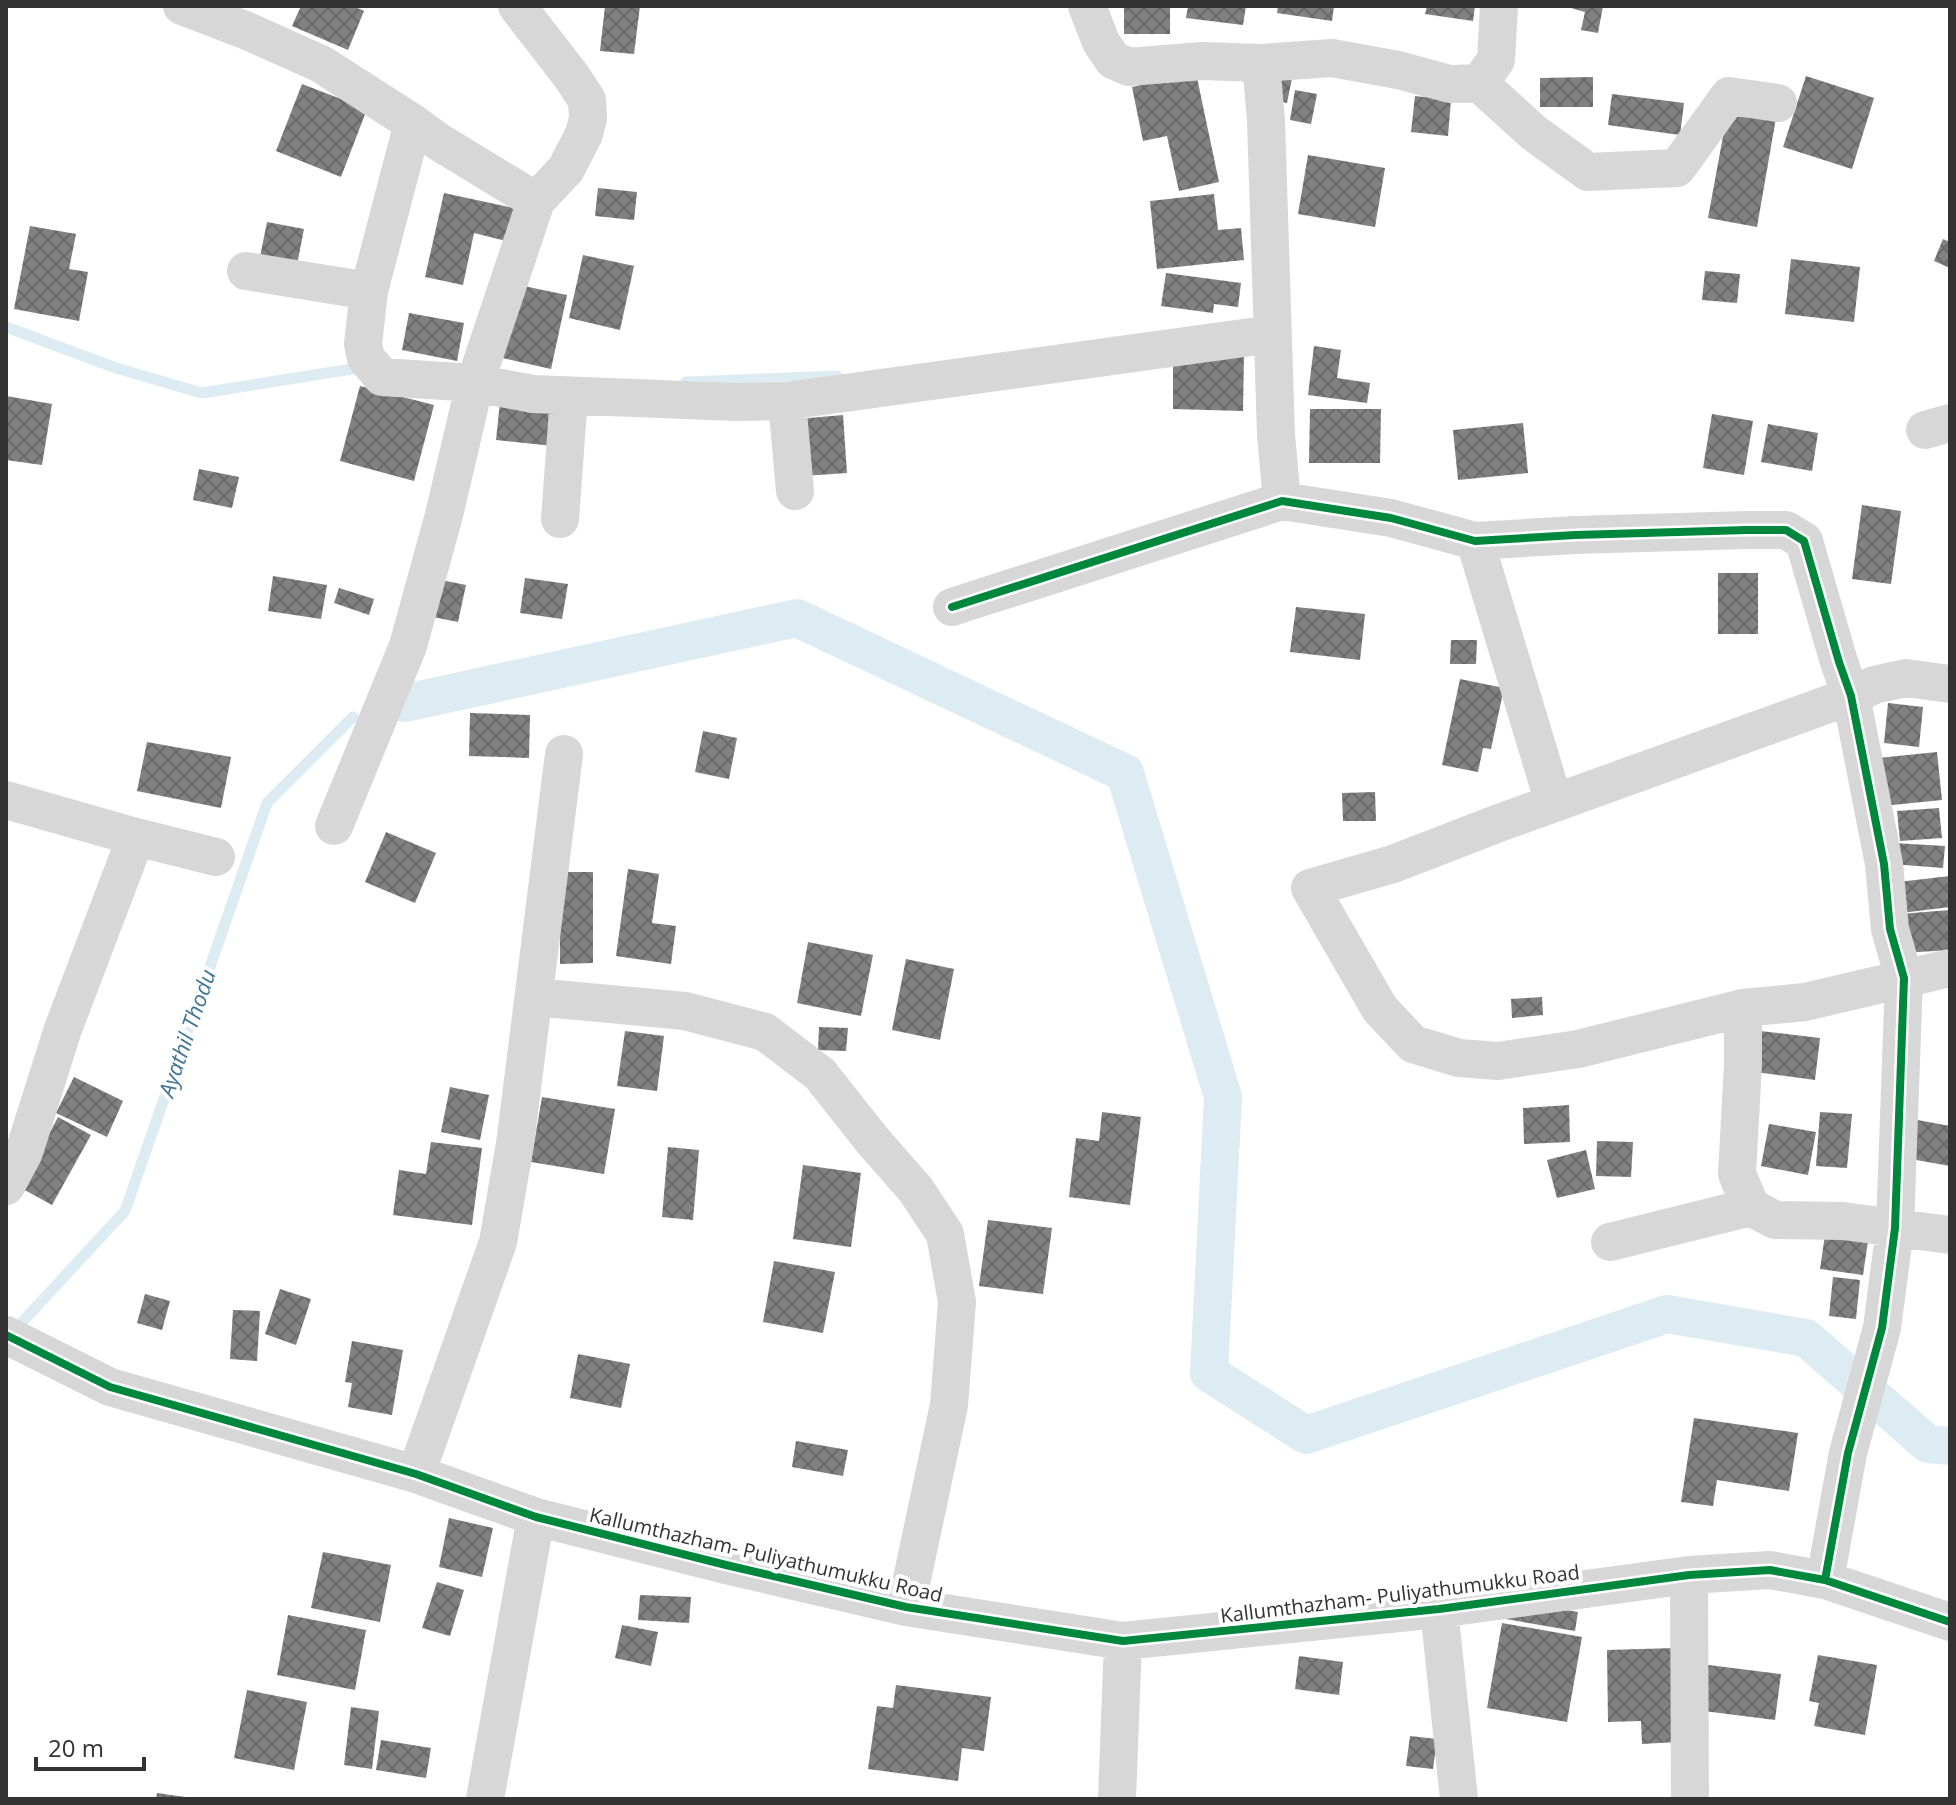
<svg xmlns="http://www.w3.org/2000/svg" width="1956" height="1805" font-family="'Open Sans',sans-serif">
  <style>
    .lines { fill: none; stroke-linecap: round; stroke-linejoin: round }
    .stream { stroke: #ddebf3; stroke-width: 11 }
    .canal { stroke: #ddebf3; stroke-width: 38 }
    .building { fill: url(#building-cross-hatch) }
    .street { stroke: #d7d7d7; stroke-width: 38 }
    .cycleway-casing { stroke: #fff; stroke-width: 13 }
    .cycleway { stroke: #00873e; stroke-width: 8 }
    .labels { text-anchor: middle; stroke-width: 8; stroke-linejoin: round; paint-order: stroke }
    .street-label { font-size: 20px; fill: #333; stroke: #fff }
    .water-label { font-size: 22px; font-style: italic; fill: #3f7597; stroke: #fff }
  </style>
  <defs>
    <pattern id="building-cross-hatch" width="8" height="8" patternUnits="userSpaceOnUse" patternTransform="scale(2)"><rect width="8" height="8" fill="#818181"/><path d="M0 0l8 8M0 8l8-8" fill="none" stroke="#6a6a6a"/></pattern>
  </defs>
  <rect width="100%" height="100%" fill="#fff"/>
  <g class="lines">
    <path class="stream" d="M6,327L116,368L202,393L358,368
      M686,382L837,376
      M12,1333L125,1211L267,803L353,717"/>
    <path class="canal" d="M405,703L797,618L1125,773L1223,1097L1209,1373L1306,1435L1667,1314L1806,1338L1928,1444L1950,1446"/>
  </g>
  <path class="building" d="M301,6H353L364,11L348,50L292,26Z
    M605,6H640L634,54L600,51Z
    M1124,6H1170V34H1124Z
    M1188,6H1246L1243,25L1186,18Z
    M1278,6H1334L1332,21L1277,13Z
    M1427,6H1475L1473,21L1425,14Z
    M1564,6H1603L1598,33L1581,30L1585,12Z
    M1271,69L1293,73L1287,103L1266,99Z
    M1196,73L1219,182L1179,191L1167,136L1143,141L1132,87Z
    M1806,76L1874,98L1852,169L1783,147Z
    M1593,77V107H1540V78Z
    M302,84L367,109L341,177L276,151Z
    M1295,90L1317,94L1311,124L1290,120Z
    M1612,94L1684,103L1680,135L1608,125Z
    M1415,96L1451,100L1448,136L1411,132Z
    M1728,109L1776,118L1757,227L1708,218Z
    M1308,155L1385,168L1375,227L1298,214Z
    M598,188L637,192L634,220L595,216Z
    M444,193L514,208L506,241L474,233L463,285L425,277Z
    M1214,194L1218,230L1241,228L1244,260L1157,269L1150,201Z
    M267,222L304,229L297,265L260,257Z
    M30,226L76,234L69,269L88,272L79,321L14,309Z
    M1943,239L1950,242V268L1934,261Z
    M583,255L634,266L620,330L569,318Z
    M1791,259L1860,267L1854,322L1785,314Z
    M1705,271L1740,274L1737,303L1702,300Z
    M1166,273L1241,283L1238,307L1214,304L1213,313L1161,306Z
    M514,284L567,295L551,369L498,357Z
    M409,313L464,323L457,361L402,350Z
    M1314,346L1341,350L1337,378L1370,383L1367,403L1308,395Z
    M1173,352L1244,353L1243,411L1173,409Z
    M360,386L434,405L414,481L340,461Z
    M501,392L567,399L563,447L496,440Z
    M6,396L52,404L42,465L6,460Z
    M1310,409H1381L1380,463H1309Z
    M1712,414L1753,421L1744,475L1703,468Z
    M843,415L847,473L802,476L798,419Z
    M1523,423L1528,473L1458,480L1453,430Z
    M1768,424L1818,433L1812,471L1761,462Z
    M199,469L239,477L232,508L193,500Z
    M1862,505L1901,511L1891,584L1852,579Z
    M1718,573H1758V634H1718Z
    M273,576L327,585L321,619L268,611Z
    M431,578L466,585L458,622L423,615Z
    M525,578L568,584L562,619L520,613Z
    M339,588L374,599L369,615L334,603Z
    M1296,607L1365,614L1360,660L1290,652Z
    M1451,640H1477L1476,664H1450Z
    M1460,679L1504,688L1491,749L1483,748L1478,772L1442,765Z
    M1888,703L1923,707L1919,747L1884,743Z
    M470,713L530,715L529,758L469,756Z
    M703,731L737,738L729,779L695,772Z
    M147,742L231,757L221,808L137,791Z
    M1937,752L1942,800L1882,806L1878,758Z
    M1375,792L1376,821H1343L1342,793Z
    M1939,808L1942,838L1900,841L1897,811Z
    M386,832L436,853L415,903L365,882Z
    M1893,843L1945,846L1943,868L1892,864Z
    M628,869L659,874L652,923L676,926L671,964L616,956Z
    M560,872H593V963L560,964Z
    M1950,876V907L1901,913L1898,882Z
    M1950,910V950L1903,953L1900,914Z
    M808,942L873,955L861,1016L797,1003Z
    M906,959L954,969L940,1040L892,1030Z
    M1542,997L1543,1015L1512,1018L1511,999Z
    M819,1027L848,1028L846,1051L818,1050Z
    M625,1031L664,1036L657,1091L617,1086Z
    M1760,1031L1820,1038L1815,1080L1755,1072Z
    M74,1077L123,1101L107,1137L56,1113Z
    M450,1087L489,1095L480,1140L441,1132Z
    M542,1097L615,1109L604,1174L531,1162Z
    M1569,1105L1570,1142L1524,1144L1523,1108Z
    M1102,1112L1141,1117L1130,1205L1069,1197L1076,1138L1099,1141Z
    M1820,1112L1852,1114L1847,1168L1816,1166Z
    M58,1117L91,1135L52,1205L21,1188Z
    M1912,1119L1950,1126V1166L1905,1158Z
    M1769,1124L1816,1132L1808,1175L1761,1166Z
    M1597,1141L1633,1142L1631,1177L1596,1176Z
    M431,1142L482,1148L472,1225L393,1215L399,1170L426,1174Z
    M668,1147L699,1150L693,1220L662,1217Z
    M1586,1150L1595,1189L1557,1198L1547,1160Z
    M803,1165L861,1173L851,1247L793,1239Z
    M988,1220L1052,1228L1043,1294L979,1286Z
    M1826,1228L1869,1234L1863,1275L1820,1269Z
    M774,1261L835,1272L823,1333L763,1322Z
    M1833,1277L1860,1280L1856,1319L1829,1316Z
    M280,1289L311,1299L296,1345L265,1334Z
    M145,1294L170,1301L162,1330L137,1323Z
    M233,1310L260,1311L257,1361L230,1359Z
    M352,1341L403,1350L392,1415L348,1407L352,1383L345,1382Z
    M578,1354L630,1364L621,1408L570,1398Z
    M1694,1418L1798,1433L1789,1491L1717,1480L1713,1506L1681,1502Z
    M796,1441L848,1450L843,1476L792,1467Z
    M449,1518L493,1528L482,1577L439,1567Z
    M323,1552L391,1565L380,1622L311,1608Z
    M437,1582L464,1590L450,1636L422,1628Z
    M640,1595L691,1597L689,1623L638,1620Z
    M1509,1600L1578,1612L1575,1631L1506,1619Z
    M288,1615L366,1630L355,1690L277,1675Z
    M1502,1623L1582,1637L1567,1722L1487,1708Z
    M622,1625L658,1632L651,1666L615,1658Z
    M1675,1648L1677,1742L1642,1744L1641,1721L1608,1722L1607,1650Z
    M1818,1655L1877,1665L1865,1735L1814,1726L1819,1703L1809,1701Z
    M1299,1656L1343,1662L1339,1695L1295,1689Z
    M1701,1664L1781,1674L1775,1720L1696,1710Z
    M896,1685L991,1697L984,1751L962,1748L958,1781L868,1769L877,1706L893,1708Z
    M247,1690L307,1702L294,1770L234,1758Z
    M351,1707L379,1711L372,1769L344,1765Z
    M1410,1736L1437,1739L1433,1769L1406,1766Z
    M381,1740L431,1748L426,1778L376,1770Z
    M157,1793L185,1797V1799H156Z"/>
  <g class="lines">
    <path class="street" d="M182,6L245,30L321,64L413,123L439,142L536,201
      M1087,6L1101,42L1113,60L1129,67L1202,61L1261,63
      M1479,83L1534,133L1588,172L1677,168L1729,96L1778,103
      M413,123L369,291L363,344L366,358L382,377L475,383L533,394L735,402L787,401L1272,334
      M246,271L369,291
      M787,401L795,491
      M1925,430L1950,423
      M1282,501L1276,435L1266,120L1261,63L1332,58L1398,70L1450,84L1479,83L1496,60L1499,6
      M560,519L569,396
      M1475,541L1554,803
      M952,607L1282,501L1391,518L1475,541L1575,535L1747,530H1786L1804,541L1839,662L1851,696L1884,864L1890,929L1904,978L1895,1228L1882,1328L1848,1453L1825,1580
      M6,800L136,837L216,857
      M334,826L408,646L444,515L475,383L536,201L566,169L584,134L588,118L587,100L572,77L517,6
      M1950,968L1805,1002L1743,1008V1064L1737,1174L1751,1207L1775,1220L1843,1221L1950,1235
      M534,997L685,1011L765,1032L820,1074L873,1141L916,1190L945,1234L957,1302L949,1405L906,1607
      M1743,1008L1578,1049L1498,1061L1459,1058L1413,1044L1380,1009L1310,888L1393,864L1499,823L1851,696L1874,685L1906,678L1950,684
      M6,1186L24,1152L63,1029L136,837
      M1610,1242L1751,1207
      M6,1335L110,1387L416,1474L536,1517L726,1565L906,1607L1123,1641L1439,1609L1689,1575L1770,1570L1825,1580L1950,1622
      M416,1474L498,1242L515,1144L564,754
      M1689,1575L1690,1799
      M1439,1609L1459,1799
      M485,1799L536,1517
      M1117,1799L1123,1641"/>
    <defs>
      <path id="cycleway" d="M952,607L1282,501L1391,518L1475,541L1575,535L1747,530H1786L1804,541L1839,662L1851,696L1884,864L1890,929L1904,978L1895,1228L1882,1328L1848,1453L1825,1580
        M6,1335L110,1387L416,1474L536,1517L726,1565L906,1607L1123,1641L1439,1609L1689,1575L1770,1570L1825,1580L1950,1622"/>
    </defs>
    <use href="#cycleway" class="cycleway-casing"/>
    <use href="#cycleway" class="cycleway"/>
  </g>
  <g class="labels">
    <g class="street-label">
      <text transform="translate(766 1555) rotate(13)" y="7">Kallumthazham- Puliyathumukku Road</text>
      <text transform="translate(1400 1594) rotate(-7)" y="7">Kallumthazham- Puliyathumukku Road</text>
    </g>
    <g class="water-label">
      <text transform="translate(187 1033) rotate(-71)" y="8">Ayathil Thodu</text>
    </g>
  </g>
  <rect width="1956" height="1805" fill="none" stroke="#333333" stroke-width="16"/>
  <path d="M36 1757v12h108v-12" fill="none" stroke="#333333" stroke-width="4"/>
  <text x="48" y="1757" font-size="24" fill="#333333" stroke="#ffffff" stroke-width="6" paint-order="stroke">20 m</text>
</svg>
